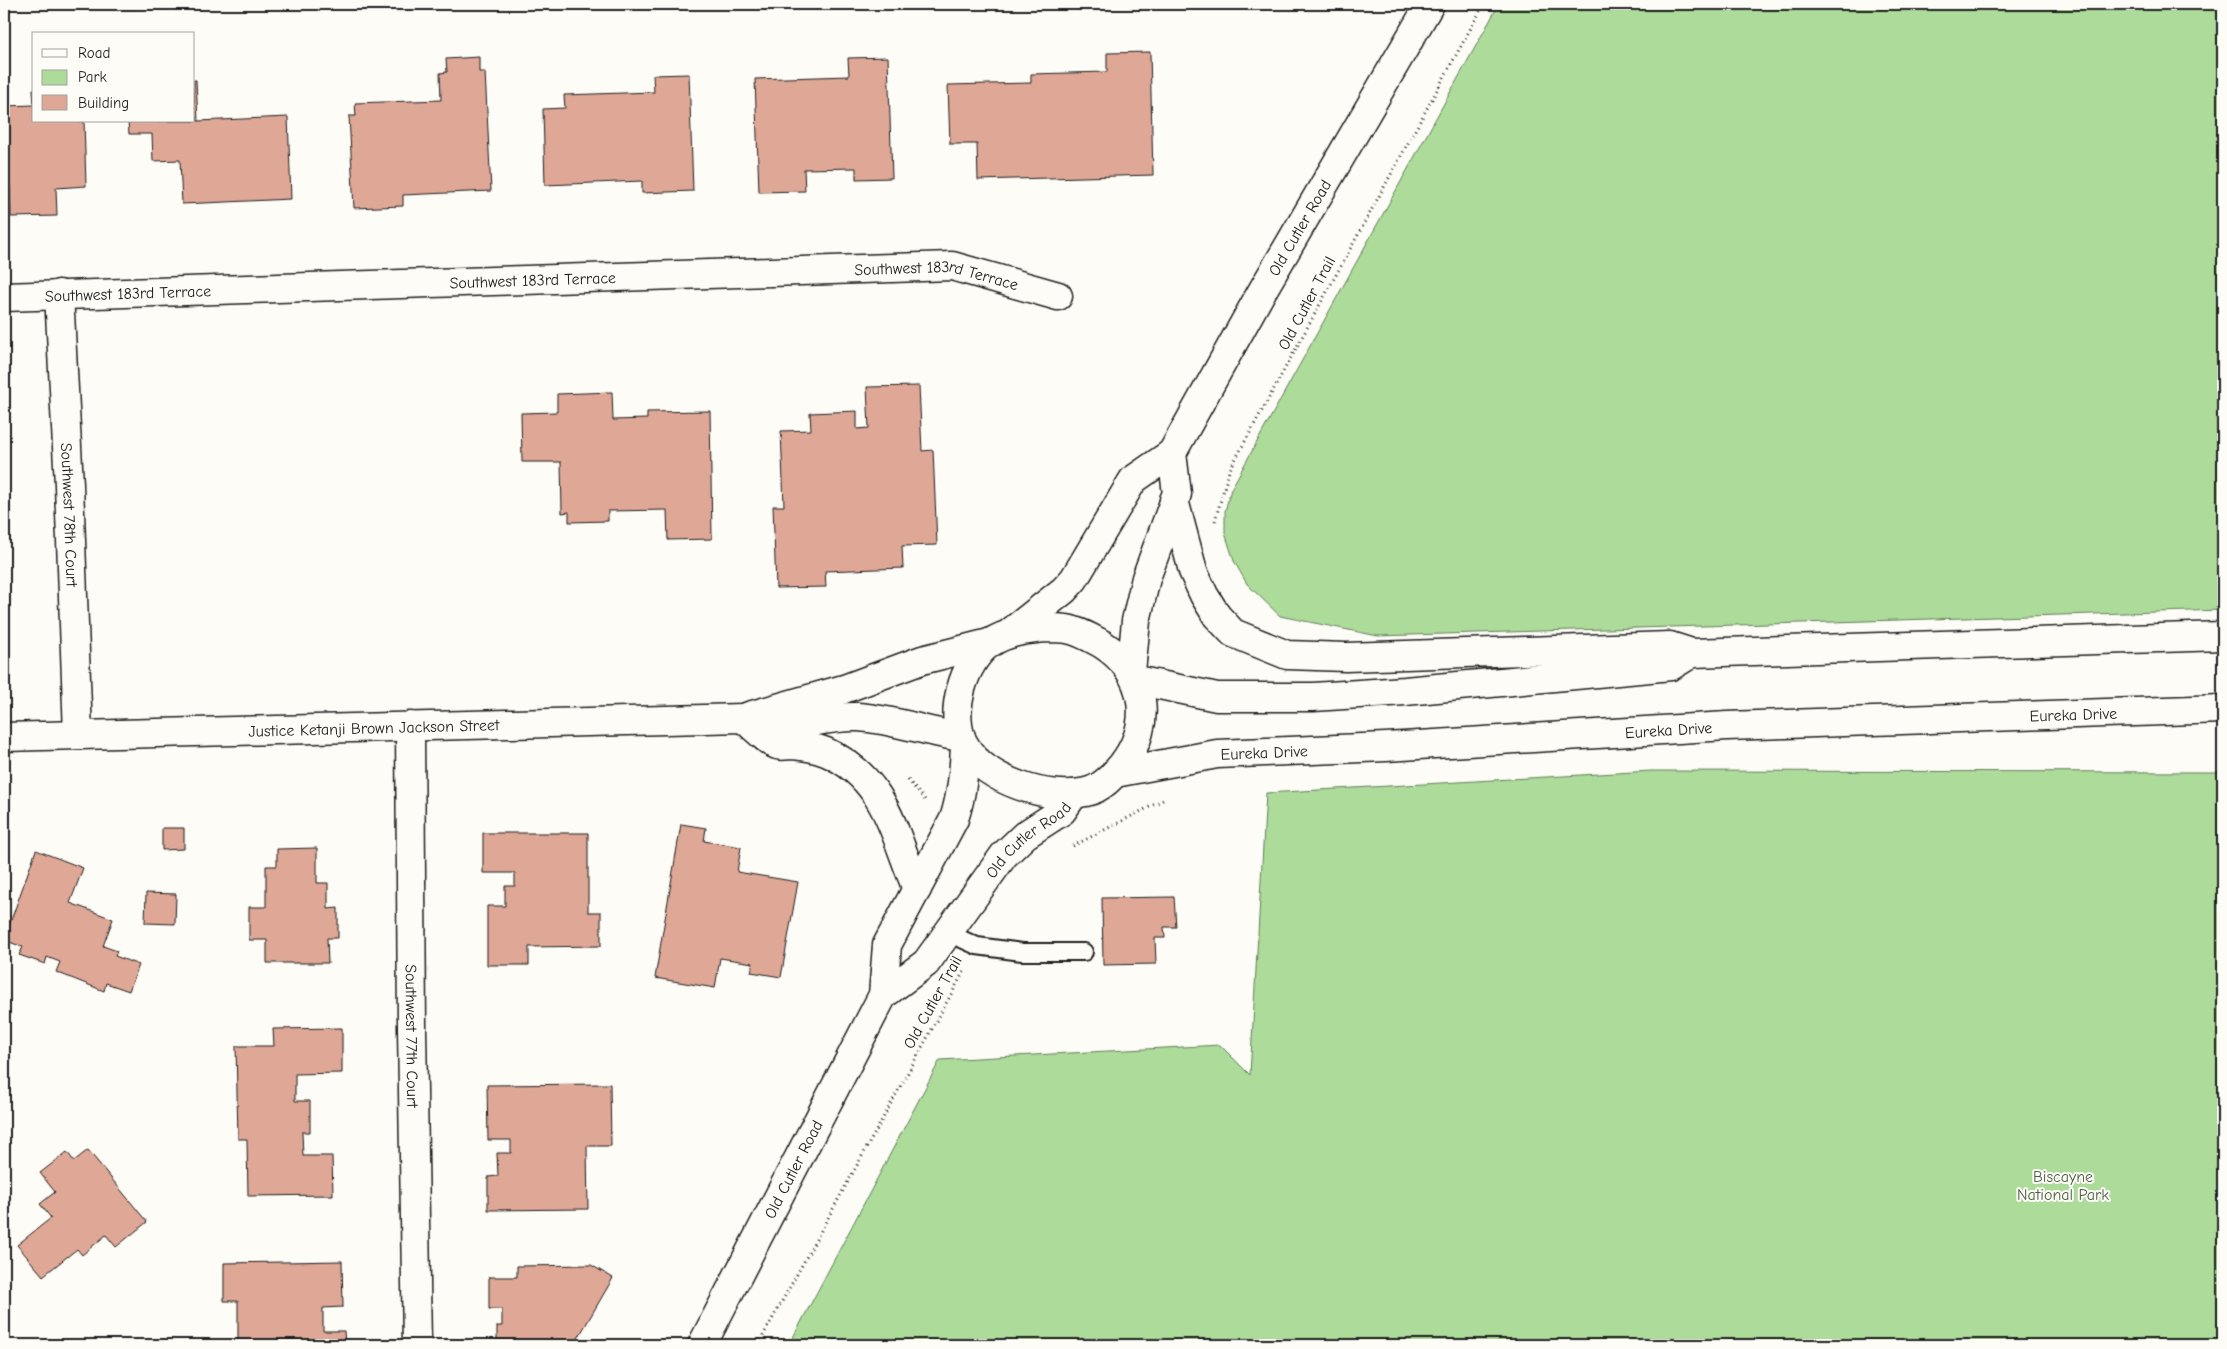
<svg xmlns="http://www.w3.org/2000/svg" width="2227" height="1349" font-family="'Comic Neue',sans-serif">
  <style>
    .green { fill: #acdb9a; stroke: #647c5b }
    .building { fill: #dfa896; stroke: #1c1c1c }
    .lines { fill: none; stroke-linecap: round; stroke-linejoin: round }
    .lane-casing { stroke: #1c1c1c; stroke-width: 20 }
    .street-casing { stroke: #1c1c1c; stroke-width: 31 }
    .secondary-casing { stroke: #1c1c1c; stroke-width: 31 }
    .path { stroke: #1c1c1c; stroke-width: 3; stroke-dasharray: 1 4; stroke-linecap: butt }
    .lane { stroke: #fdfcf7; stroke-width: 16 }
    .street { stroke: #fdfcf7; stroke-width: 28 }
    .secondary { stroke: #fdfcf7; stroke-width: 28 }
    .labels { text-anchor: middle; stroke-width: 4; stroke-linejoin: round; paint-order: stroke }
    .street-label { font-size: 16px; fill: #1c1c1c; stroke: #fdfcf7 }
    .park-label { font-size: 16px; fill: #4e5f48; stroke: #fdfcf7 }
  </style>
  <rect width="100%" height="100%" fill="#fdfcf7"/>
  <filter id="ink" filterUnits="userSpaceOnUse"><feTurbulence type="fractalNoise" baseFrequency=".02" numOctaves="2"/><feDisplacementMap in="SourceGraphic" scale="10" xChannelSelector="R" yChannelSelector="G"/><feConvolveMatrix kernelMatrix="1 2 1 2 8 2 1 2 1" color-interpolation-filters="sRGB"/></filter>
  <g filter="url(#ink)">
    <path class="green" d="M1499,4H2223V610L1378,636L1280,616L1247,584L1234,561L1225,533V511L1231,489Z
      M1651,771L2223,772V1345H789L940,1060L1220,1045L1250,1075L1266,793Z"/>
    <path class="building" d="M125,4H161L162,7L125,8Z
      M1150,52L1153,175L978,180L977,144H950L948,85L1031,83V74L1107,72V53Z
      M479,57V72H485L491,191L403,195V206L354,208L349,116H356L355,103L441,100L440,73L447,72L446,59Z
      M888,57L892,178L856,179V168L804,169L805,191L759,192L755,79L849,76L848,58Z
      M689,74L693,191L642,193V181L545,185L543,109L565,108L564,95L654,92L653,75Z
      M194,80H196L198,121L288,117L291,199L182,204L180,160L153,161L152,134H129L128,121H194Z
      M33,89H34V121H84L86,186L56,188L57,216L11,217L10,186H4V106L34,105Z
      M919,386L922,451L933,450L937,545L902,546L903,568L825,571L826,587L776,588L773,506H784L781,431L811,430L810,413L857,411V429L869,428L867,387Z
      M612,392L613,420L647,419V412L710,411L712,539L668,540L667,510L608,511V521L569,522V512L562,513L561,462H522L521,413L557,412V394Z
      M681,824L706,828L704,841L741,847L737,872L798,882L781,977L751,972L753,963L720,958L715,988L655,978Z
      M162,828H184V849L162,850Z
      M483,833H588V912H601V946L529,947V965H487V906H505V886H515V873H483Z
      M317,848V883H328V909L338,908V938H327L328,963H267V940H249V907H266V866H277V849Z
      M36,850L83,868L70,903L113,919L103,946L117,951L115,956L139,965L129,991L106,983L104,991L56,972L60,962L47,957L45,964L19,955L23,947L4,940Z
      M146,893L176,894L175,924L145,923Z
      M1174,897L1176,927H1164L1165,938H1155L1156,964L1103,965L1102,898Z
      M342,1028V1073L295,1074V1101H310V1132H302L303,1156H332L333,1195L248,1196L247,1139H238L236,1046H274L273,1029Z
      M610,1084L611,1146H587L588,1209L488,1210V1177L498,1176L497,1153H511V1140H488L487,1085Z
      M88,1150L147,1222L116,1247L106,1235L82,1255L77,1249L43,1276L17,1245L51,1218L40,1204L55,1192L40,1173L67,1152L74,1161Z
      M342,1261L343,1307L323,1308V1331H344L345,1345H238V1301H224V1263Z
      M591,1265L613,1278L574,1345H497V1326H502V1309H489V1277H517V1266Z"/>
    <g class="lines">
      <defs>
        <path id="lane" d="M946,932L977,946L1022,952H1084"/>
        <g id="street">
          <path id="s1" d="M59,294L69,485L78,735"/>
          <path id="s2" d="M4,297L952,266L1058,296"/>
          <path d="M1174,500L1193,571L1204,595L1217,616L1233,633L1287,655L1346,657L1670,646L1692,653"/>
          <path d="M1136,680L1217,697H1313L1405,691L1671,666L1692,653L2223,636"/>
          <path id="s3" d="M410,726L412,1028L417,1345"/>
          <path id="s4" d="M1115,773L1217,754L1386,747L1727,726L2223,709"/>
        </g>
        <g id="secondary">
          <path d="M1044,628C1052,628 1060,628 1067,629C1079,631 1091,638 1102,644C1147,673 1154,724 1122,765C1113,776 1101,789 1086,792C1048,801 986,781 965,746C947,717 963,661 990,643C1007,632 1025,630 1044,628Z"/>
          <path id="s5" d="M1011,632L1064,590L1074,579L1133,480L1172,453L1261,293L1430,4"/>
          <path d="M1131,672L1136,621L1146,578L1177,494L1172,453"/>
          <path d="M749,716L844,689L922,660L989,643"/>
          <path d="M744,719C753,726 768,742 777,745C781,747 788,745 793,745C804,746 816,748 826,752C886,778 894,835 917,889"/>
          <path id="s6" d="M4,737L743,718C758,720 778,727 793,725C815,722 835,716 858,717C893,719 926,732 961,737"/>
          <path id="s7" d="M883,995L926,963L1004,855L1025,835L1062,811L1074,794"/>
          <path id="s8" d="M702,1345L883,995L887,945L954,819C962,795 964,772 965,746"/>
        </g>
      </defs>
      <use href="#lane" class="lane-casing"/>
      <use href="#street" class="street-casing"/>
      <use href="#secondary" class="secondary-casing"/>
      <path class="path" d="M1215,521L1229,471L1484,4
        M908,780L925,800
        M1073,846L1165,799
        M758,1345L964,971"/>
      <use href="#lane" class="lane"/>
      <use href="#street" class="street"/>
      <use href="#secondary" class="secondary"/>
    </g>
  </g>
  <g class="labels">
    <g class="street-label">
      <text dy="6" stroke="none"><textPath href="#s5" startOffset="504">Old Cutler Road</textPath></text>
      <text dy="6" stroke="none"><textPath href="#s2" startOffset="934">Southwest 183rd Terrace</textPath></text>
      <text dy="6" stroke="none"><textPath href="#s2" startOffset="529">Southwest 183rd Terrace</textPath></text>
      <text dy="6" stroke="none"><textPath href="#s2" startOffset="124">Southwest 183rd Terrace</textPath></text>
      <text transform="translate(1306 303) rotate(-62)" y="6">Old Cutler Trail</text>
      <text dy="6" stroke="none"><textPath href="#s1" startOffset="221">Southwest 78th Court</textPath></text>
      <text dy="6" stroke="none"><textPath href="#s4" startOffset="961">Eureka Drive</textPath></text>
      <text dy="6" stroke="none"><textPath href="#s6" startOffset="370">Justice Ketanji Brown Jackson Street</textPath></text>
      <text dy="6" stroke="none"><textPath href="#s4" startOffset="556">Eureka Drive</textPath></text>
      <text dy="6" stroke="none"><textPath href="#s4" startOffset="151">Eureka Drive</textPath></text>
      <text dy="6" stroke="none"><textPath href="#s7" startOffset="215">Old Cutler Road</textPath></text>
      <text transform="translate(932 1002) rotate(-61)" y="6">Old Cutler Trail</text>
      <text dy="6" stroke="none"><textPath href="#s3" startOffset="310">Southwest 77th Court</textPath></text>
      <text dy="6" stroke="none"><textPath href="#s8" startOffset="198">Old Cutler Road</textPath></text>
    </g>
    <g class="park-label">
      <text x="2063" y="1182">Biscayne<tspan x="2063" dy="18">National Park</tspan></text>
    </g>
  </g>
  <rect width="2227" height="1349" fill="none" stroke="#fdfcf7" stroke-width="20"/>
  <rect x="10" y="10" width="2207" height="1329" fill="none" stroke="#1c1c1c" stroke-width="2" filter="url(#ink)"/>
  <rect x="32" y="32" width="162" height="90" fill="#fdfcf7" stroke="#a3a29f"/>
  <rect x="42" y="49" width="25" height="8" fill="#fdfcf7" stroke="#a3a29f"/>
  <text x="78" y="58" font-size="15" fill="#1c1c1c">Road</text>
  <rect x="42" y="70" width="25" height="15" fill="#acdb9a" stroke="#a3a29f"/>
  <text x="78" y="82" font-size="15" fill="#1c1c1c">Park</text>
  <rect x="42" y="95" width="25" height="15" fill="#dfa896" stroke="#a3a29f"/>
  <text x="78" y="108" font-size="15" fill="#1c1c1c">Building</text>
</svg>
